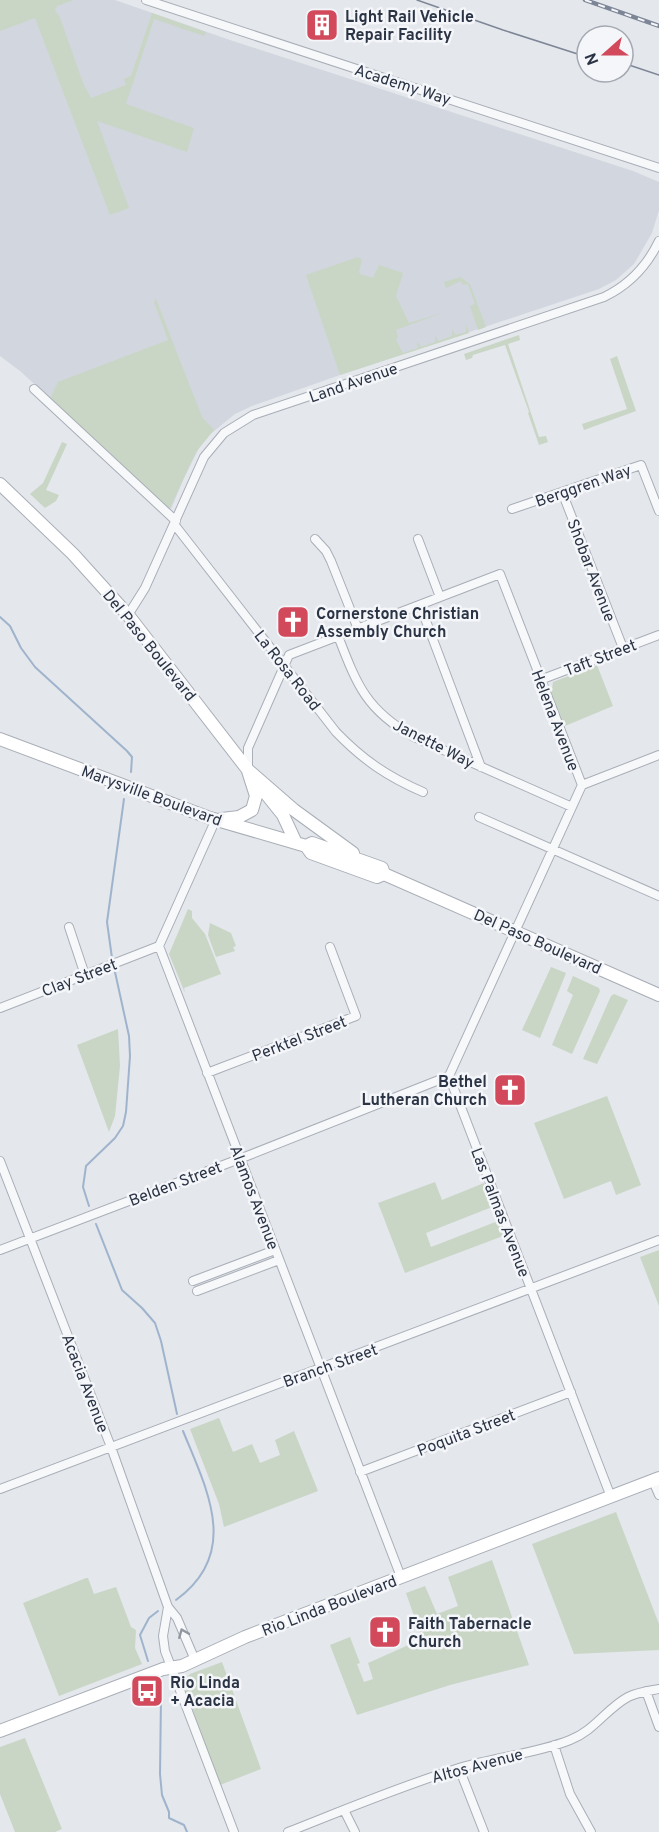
<svg xmlns="http://www.w3.org/2000/svg" width="659" height="1832" font-family="Overpass,sans-serif">
  <style>
    .built { fill: #d2d6de }
    .green { fill: #c9d6c5 }
    .lines { fill: none; stroke-linecap: round; stroke-linejoin: round }
    .stream { stroke: #9fb4cc; stroke-width: 2 }
    .street-casing { stroke: #a9aeb7; stroke-width: 10 }
    .secondary-casing { stroke: #a9aeb7; stroke-width: 14 }
    .street { stroke: #f7f8fa; stroke-width: 8 }
    .secondary { stroke: #fff; stroke-width: 12 }
    .tram { stroke: #7d8696; stroke-width: 1.5 }
    .rail-casing { stroke: #7d8696; stroke-width: 4.5 }
    .rail { stroke: #f4f6f9; stroke-width: 2; stroke-dasharray: 7; stroke-linecap: butt }
    .oneway { stroke: #9196a0 }
    .labels { text-anchor: middle; stroke-width: 5; stroke-linejoin: round; paint-order: stroke }
    .poi-label { font-size: 16px; font-weight: bold; fill: #2b3445; stroke: #f4f6f9; text-anchor: start }
    .street-label { font-size: 16px; fill: #2b3445; stroke: #f4f6f9 }
  </style>
  <rect width="100%" height="100%" fill="#e4e7ec"/>
  <path class="built" d="M0,0H115L230,40L633,171L659,182V210L652,233L634,264L616,280L599,289L340,375L252,406L235,414L208,436L200,446L184,478L171,509L20,371L0,356Z"/>
  <path class="green" d="M0,0H74L57,6L55,10L58,15H59L83,83L91,98L126,85L124,79L131,76L152,13L206,32L204,36L154,19L126,104L194,128L187,152L97,121L129,208L110,215L35,18L0,31Z
    M358,257L362,260L359,272L360,274L373,278L379,265L403,273L396,296L409,323L442,313L396,330L398,337L396,340L403,353L418,348L417,341L421,347L435,342V335L438,341L452,336V329L455,335L466,332V325L469,333L340,375L306,275Z
    M460,277L470,284L486,327L478,330L470,306L475,304L468,284L463,285L461,281L446,288L444,282Z
    M156,299L202,417L214,430L196,452L169,510L107,450L50,399L58,382L168,340L154,302Z
    M519,335L520,340L508,344L539,437L546,436L548,442L539,445L528,413L529,412L505,345L473,355L472,358L466,360L464,354Z
    M617,356L636,411L584,430L582,424L627,409L610,359Z
    M62,442L67,444L46,490L59,495L56,501L45,508L30,494L43,483Z
    M597,665L613,706L565,726L551,695L553,682Z
    M188,909L192,911V918L205,934L221,974L184,988L185,993L169,954Z
    M210,923L231,933L236,946L233,947L235,951L216,957L208,935Z
    M551,967L566,973L540,1038L522,1030Z
    M573,976L599,988L600,991L572,1054L552,1045L573,995L567,991Z
    M614,994L628,1000L597,1064L583,1059L611,996Z
    M118,1029L120,1066L115,1116L109,1132L77,1045Z
    M607,1096L641,1185L616,1195L611,1181L564,1199L534,1123Z
    M435,1182L442,1200L484,1183L492,1207L426,1233L431,1247L498,1221L503,1236L405,1273L378,1203Z
    M659,1250V1306L640,1257Z
    M219,1418L233,1452L252,1444L260,1463L280,1455L275,1440L294,1431L318,1491L224,1527L219,1504L190,1429Z
    M616,1512L659,1624V1650L574,1654L532,1544Z
    M492,1560L529,1665L450,1685L357,1715L330,1645L350,1637L360,1663L357,1664L364,1682L373,1679L368,1663L422,1639L406,1593L425,1586L437,1614L458,1606L448,1577Z
    M86,1578H88L94,1594L116,1587L131,1627L136,1630L135,1648L142,1664L59,1696L23,1603Z
    M222,1662L261,1769L220,1785L184,1686L186,1685L185,1679L190,1674Z
    M25,1738L62,1829L55,1832H15L0,1794V1747Z"/>
  <g class="lines">
    <path class="stream" d="M0,617L10,626L21,648L35,667L127,751L132,757L131,772
      M112,958L107,922L124,799
      M89,1206L83,1187L86,1166L115,1138L123,1126L126,1112L130,1056L129,1036L115,972
      M96,1224L122,1290L142,1308L155,1323L161,1341L177,1414
      M176,1600C241,1553 207,1490 183,1431
      M148,1661L140,1635L149,1618L158,1611
      M158,1688L161,1697L160,1774L162,1795L169,1812V1818L184,1825L187,1832"/>
    <defs>
      <path id="street" d="M146,0L659,168
        M34,389L176,521
        M562,492L623,648
        M512,509L641,465L659,511
        M174,524L336,732C363,760 388,777 423,792
        M315,539L326,551L331,561L358,629
        M418,539L440,597
        M420,605L481,767
        M128,615L145,588L204,457L224,433L253,415L604,297C629,285 647,266 659,241
        M338,636C357,685 366,710 414,737L572,807
        M540,680L659,635
        M248,769V748L289,655L500,574L582,785L449,1076L611,1497
        M582,785L659,755
        M479,817L659,896
        M216,819L159,946L401,1577
        M69,927L85,975
        M0,1008L159,946
        M207,1073L356,1016L330,947
        M0,1161L111,1447L168,1607L177,1618L195,1660
        M0,1250L247,1156L449,1076
        M193,1281L275,1250
        M197,1291L279,1260
        M360,1472L571,1392
        M653,1481L659,1495
        M0,1489L659,1240
        M168,1607L163,1636L165,1651L234,1832
        M646,1691L659,1727
        M554,1745L570,1794L591,1832
        M459,1768L484,1832
        M344,1810L355,1832
        M288,1832C344,1810 401,1786 459,1768C495,1757 535,1754 570,1740C594,1731 606,1709 628,1697C638,1692 648,1691 659,1689"/>
      <path id="secondary" d="M0,484L73,554L128,615L248,770L294,810L353,853
        M0,739L210,818L296,843L306,846L312,843L382,868L384,874L659,995
        M263,790L283,815L296,843
        M222,819L239,817L252,810L256,796L248,771
        M306,846L311,853L377,877L384,874
        M0,1731L163,1669L182,1666L245,1637L659,1478"/>
    </defs>
    <use href="#street" class="street-casing"/>
    <use href="#secondary" class="secondary-casing"/>
    <use href="#street" class="street"/>
    <use href="#secondary" class="secondary"/>
    <path class="tram" d="M417,0L503,30L587,57
      M623,63L659,75"/>
    <defs>
      <path id="rail" d="M585,0L659,26"/>
    </defs>
    <use href="#rail" class="rail-casing"/>
    <use href="#rail" class="rail"/>
  </g>
  <defs><path id="oneway-chevron" d="M-2-3.5L2.5 0L-2 3.5" fill="none" stroke-width="1.6" stroke-linecap="round" stroke-linejoin="round" transform="scale(1.5)"/></defs>
  <use class="oneway" href="#oneway-chevron" transform="translate(183 1633) rotate(-112)"/>
  <defs>
    <symbol id="building-square" viewBox="-11 -11 22 22"><rect x="-9" y="-9" width="18" height="18" rx="4" fill="#d1495b" stroke="#f4f6f9"/><path d="M-4-6H4V6H1V3H-1V6H-4ZM-2.5-4.3h1.7v1.8h-1.7ZM.8-4.3h1.7v1.8H.8ZM-2.5-1h1.7V.8h-1.7ZM.8-1h1.7V.8H.8Z" fill="#fff"/></symbol>
    <symbol id="church-square" viewBox="-11 -11 22 22"><rect x="-9" y="-9" width="18" height="18" rx="4" fill="#d1495b" stroke="#f4f6f9"/><path d="M-1.2-6h2.4v3.5h3.3v2.4h-3.3V6h-2.4V-.1h-3.3v-2.4h3.3Z" fill="#fff"/></symbol>
    <symbol id="bus-square" viewBox="-11 -11 22 22"><rect x="-9" y="-9" width="18" height="18" rx="4" fill="#d1495b" stroke="#f4f6f9"/><path d="M-5-6H5V4H4V6H2V4H-2V6H-4V4H-5ZM-3.5-4V0h7V-4ZM-3.5 1.2v1.5H-2V1.2ZM2 1.2v1.5H3.5V1.2Z" fill="#fff"/></symbol>
  </defs>
  <g fill-rule="evenodd">
    <use href="#building-square" x="303" y="6" width="38" height="38"/>
    <use href="#church-square" x="274" y="603" width="38" height="38"/>
    <use href="#church-square" x="491" y="1071" width="38" height="38"/>
    <use href="#church-square" x="366" y="1613" width="38" height="38"/>
    <use href="#bus-square" x="128" y="1672" width="38" height="38"/>
  </g>
  <g class="labels">
    <g class="poi-label">
      <text x="345" y="22">Light Rail Vehicle<tspan x="345" dy="18">Repair Facility</tspan></text>
      <text x="316" y="619">Cornerstone Christian<tspan x="316" dy="18">Assembly Church</tspan></text>
      <text x="487" y="1087" text-anchor="end">Bethel<tspan x="487" dy="18">Lutheran Church</tspan></text>
      <text x="408" y="1629">Faith Tabernacle<tspan x="408" dy="18">Church</tspan></text>
      <text x="170" y="1688">Rio Linda<tspan x="170" dy="18">+ Acacia</tspan></text>
    </g>
    <g class="street-label">
      <text transform="translate(403 84) rotate(18)" y="6">Academy Way</text>
      <text transform="translate(353 382) rotate(-19)" y="6">Land Avenue</text>
      <text transform="translate(583 485) rotate(-19)" y="6">Berggren Way</text>
      <text transform="translate(592 570) rotate(69)" y="6">Shobar Avenue</text>
      <text transform="translate(150 645) rotate(51)" y="6">Del Paso Boulevard</text>
      <text transform="translate(600 657) rotate(-21)" y="6">Taft Street</text>
      <text transform="translate(288 670) rotate(52)" y="6">La Rosa Road</text>
      <text transform="translate(556 720) rotate(69)" y="6">Helena Avenue</text>
      <text transform="translate(434 743) rotate(27)" y="6">Janette Way</text>
      <text transform="translate(152 795) rotate(20)" y="6">Marysville Boulevard</text>
      <text transform="translate(538 941) rotate(24)" y="6">Del Paso Boulevard</text>
      <text transform="translate(79 977) rotate(-21)" y="6">Clay Street</text>
      <text transform="translate(299 1038) rotate(-21)" y="6">Perktel Street</text>
      <text transform="translate(175 1183) rotate(-21)" y="6">Belden Street</text>
      <text transform="translate(255 1197) rotate(69)" y="6">Alamos Avenue</text>
      <text transform="translate(501 1212) rotate(69)" y="6">Las Palmas Avenue</text>
      <text transform="translate(330 1365) rotate(-20)" y="6">Branch Street</text>
      <text transform="translate(86 1383) rotate(69)" y="6">Acacia Avenue</text>
      <text transform="translate(466 1432) rotate(-21)" y="6">Poquita Street</text>
      <text transform="translate(329 1605) rotate(-21)" y="6">Rio Linda Boulevard</text>
      <text transform="translate(477 1765) rotate(-15)" y="6">Altos Avenue</text>
    </g>
  </g>
  <g transform="translate(605 54) rotate(249)"><circle r="28" fill="#f4f6f9" stroke="#a4a8b1" stroke-width="1.5"/>
  <path d="M0-4.5L10 22L0 15L-10 22Z" fill="#d1495b"/>
  <text y="-9" font-size="16" font-weight="bold" text-anchor="middle" fill="#2b3445">N</text>
  </g>
</svg>
